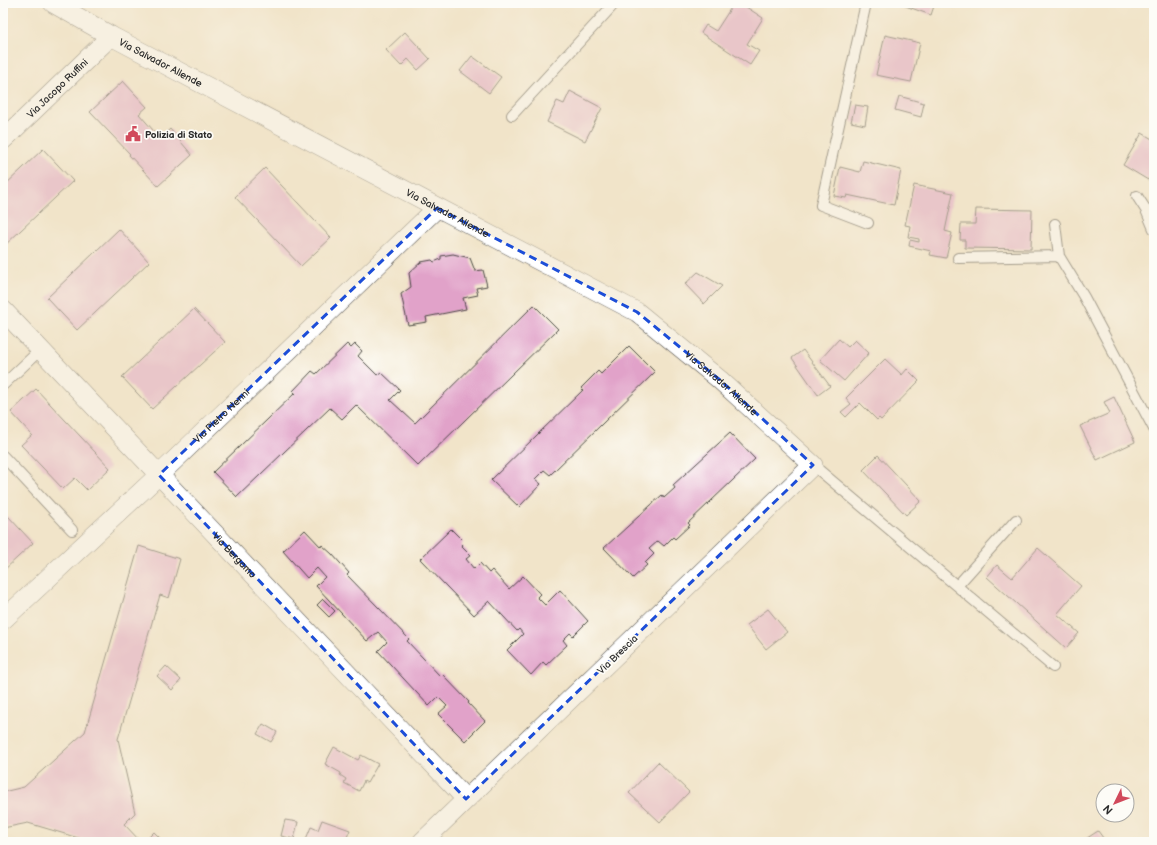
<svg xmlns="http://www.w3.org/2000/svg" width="1157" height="845" font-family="'Balsamiq Sans',sans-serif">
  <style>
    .building { fill: #e1a2c9 }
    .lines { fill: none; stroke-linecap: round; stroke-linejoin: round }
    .service-casing { stroke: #494743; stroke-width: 12 }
    .minor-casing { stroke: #494743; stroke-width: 20 }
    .service { stroke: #fff; stroke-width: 10 }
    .minor { stroke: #fff; stroke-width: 19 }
    .marked { fill: none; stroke: #1d4ed8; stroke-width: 3; stroke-dasharray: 8 5; stroke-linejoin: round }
    .labels { text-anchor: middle; stroke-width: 3.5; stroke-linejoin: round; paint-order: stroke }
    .street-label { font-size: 10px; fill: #2b2b2b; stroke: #fdfcf7 }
    .poi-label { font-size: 10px; font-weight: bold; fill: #2b2b2b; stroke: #fdfcf7; text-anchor: start }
  </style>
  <rect width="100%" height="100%" fill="#fdfcf7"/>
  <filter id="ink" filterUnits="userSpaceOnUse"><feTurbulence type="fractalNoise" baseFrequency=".025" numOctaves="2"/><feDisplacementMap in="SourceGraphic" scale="8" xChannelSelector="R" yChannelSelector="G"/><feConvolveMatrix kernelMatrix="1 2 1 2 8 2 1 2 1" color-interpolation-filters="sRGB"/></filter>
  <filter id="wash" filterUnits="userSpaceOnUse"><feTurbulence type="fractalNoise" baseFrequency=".012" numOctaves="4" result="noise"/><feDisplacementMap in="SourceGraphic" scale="16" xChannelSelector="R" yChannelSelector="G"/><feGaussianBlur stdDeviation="0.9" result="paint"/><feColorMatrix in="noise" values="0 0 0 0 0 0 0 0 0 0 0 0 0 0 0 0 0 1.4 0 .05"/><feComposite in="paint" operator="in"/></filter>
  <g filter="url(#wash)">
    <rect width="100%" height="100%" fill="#f1e4c9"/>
    <g id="blocks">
      <path class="building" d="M734,3H740L763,18L747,44L759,51L750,65L701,33L706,25L716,31Z
        M897,3H935L931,15Z
        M405,32L430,59L418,70L408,59L401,66L386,50Z
        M885,35L920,43L911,82L876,75Z
        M472,56L501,77L489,93L460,71Z
        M123,81L147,107L139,114L160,138L170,129L192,155L158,186L129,155L130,154L90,112Z
        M570,91L602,108L585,141L547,122L557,101L564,104Z
        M899,96L924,103L921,117L895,110Z
        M855,105L868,107L865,125L851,122Z
        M1142,133L1154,140V170L1148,180L1123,165Z
        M43,149L73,181L3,247V187Z
        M863,161L901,170L894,205L847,195L846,198L834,196L840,167L860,172Z
        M265,168L331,238L301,266L235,197Z
        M914,185L953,193L945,231L952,233L946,258L930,255L931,251L909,246L910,240L919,242V239L908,237L910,226L905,225Z
        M976,209L1032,210L1031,249L965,248V240H960L961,224H975Z
        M119,229L149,262L77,330L47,298Z
        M453,254L470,258L475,271L483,270L487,286L476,288L478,295L463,298L466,309L426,317L427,322L408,325L401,294L411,287L409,273L421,262L432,260L434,262L441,259V256Z
        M698,272L722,286L704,304L685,284Z
        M534,305L558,329L418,466L356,405L342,419L330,408L237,497L213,472L295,393L293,391L312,371L316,374L347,344L351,348L355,344L362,351L358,356L377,375L381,372L400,390L390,400L415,423Z
        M194,309L225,342L152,409L122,377Z
        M839,339L848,347L855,340L869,353L844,381L820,360Z
        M629,346L655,372L550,475L544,470L535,479L541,484L519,507L491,480L583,390L581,388L598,371L601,374Z
        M803,350L830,386L818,395L792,358Z
        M885,359L902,375L907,369L919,381L881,420L879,418L877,420L860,403L846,417L841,412L851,404L846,398Z
        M36,389L110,468L87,490L75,478L63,489L21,445L32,435L11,412Z
        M1114,397L1135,442L1097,460L1080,426L1110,413L1104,402Z
        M730,433L755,459L688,523L690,525L675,539L673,537L664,546L658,541L649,549L654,554L645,563L647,565L633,578L604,548L662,495L664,498L675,488L673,485Z
        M878,455L921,501L906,515L863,470Z
        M8,516L33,543L3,571V521Z
        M451,529L464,542L461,545L471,555L466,559L474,569L480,563L489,573L492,570L509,589L523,576L540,594L537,597L545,605L560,590L588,621L573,636L570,633L563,640L567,645L546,665L543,662L531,675L507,650L523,634L519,629L517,631L489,601L474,615L420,559Z
        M305,530L321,547L322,545L332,554L349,573L347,575L409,639L407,641L440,676L442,674L469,702L468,703L485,721L465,741L438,714L447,706L438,697L429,706L378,651L387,642L378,632L367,641L316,586L325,577L317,568L307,578L283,551Z
        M139,546L180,559L169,598L160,595L118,739L135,813L124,824L141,842H92L28,823L3,828V792L24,787L85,732Z
        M1038,548L1081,586L1057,614L1079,633L1066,648L987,577L997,565L1012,578Z
        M1154,551V560L1150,553Z
        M323,599L335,611L329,617L317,605Z
        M768,609L787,632L766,649L747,625Z
        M166,666L181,680L172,690L157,676Z
        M263,724L277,732L271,742L257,734Z
        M334,747L358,760L361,755L378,764L367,783L364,781L359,791L344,783L346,779L340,775L341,773L325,764Z
        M658,762L689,792L660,822L629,793Z
        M285,820L298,822L294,839L281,836Z
        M322,820L350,830L345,842H311L306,839L311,827L318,830Z
        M1098,831L1106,842H1081Z
        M154,832L164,842H144Z"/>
    </g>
  </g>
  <g filter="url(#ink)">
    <use href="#blocks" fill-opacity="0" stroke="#494743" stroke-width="1"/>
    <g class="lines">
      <defs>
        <path id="service" d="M866,3L821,205L868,223
          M512,115L615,3
          M1137,196L1146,210L1154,229
          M1055,224L1059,256L1084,297L1154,429
          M958,258L1059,256
          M3,385L40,350
          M3,456L72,530
          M813,465L1053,667
          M957,586L1016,520"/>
        <g id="minor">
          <path id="s1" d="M53,3L111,36L637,312L720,380L813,465L422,842"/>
          <path id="s2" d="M3,140L111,36"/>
          <path id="s3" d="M3,310L466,799"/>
          <path id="s4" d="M3,620L159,475L437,208"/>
        </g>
      </defs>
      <use href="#service" class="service-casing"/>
      <use href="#minor" class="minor-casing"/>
      <use href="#service" class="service"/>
      <use href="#minor" class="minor"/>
    </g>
  </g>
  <path d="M0 0H1157V845H0ZM437,208L637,312L720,380L813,465L466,799L159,475Z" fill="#f1e4c9" fill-opacity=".55" fill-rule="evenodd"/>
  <path class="marked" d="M437,208L637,312L720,380L813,465L466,799L159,475Z"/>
  <defs>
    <symbol id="civic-bare" viewBox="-9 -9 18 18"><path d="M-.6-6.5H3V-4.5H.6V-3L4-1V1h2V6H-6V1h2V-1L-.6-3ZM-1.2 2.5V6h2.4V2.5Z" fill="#d1495b" stroke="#fdfcf7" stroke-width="2.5" paint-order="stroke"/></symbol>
  </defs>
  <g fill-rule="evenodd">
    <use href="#civic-bare" x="122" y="123" width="22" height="22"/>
  </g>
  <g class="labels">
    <g class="street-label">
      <text dy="4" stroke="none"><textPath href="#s1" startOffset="123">Via Salvador Allende</textPath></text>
      <text dy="4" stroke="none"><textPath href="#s2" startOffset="75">Via Jacopo Ruffini</textPath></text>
      <text dy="4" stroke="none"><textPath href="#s1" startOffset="447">Via Salvador Allende</textPath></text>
      <text dy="4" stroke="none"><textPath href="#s1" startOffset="771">Via Salvador Allende</textPath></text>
      <text dy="4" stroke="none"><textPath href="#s4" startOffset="299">Via Pietro Nenni</textPath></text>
      <text dy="4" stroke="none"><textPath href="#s3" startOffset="337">Via Bergamo</textPath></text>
      <text transform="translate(617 654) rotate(-44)" y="4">Via Brescia</text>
    </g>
    <g class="poi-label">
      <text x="145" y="138">Polizia di Stato</text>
    </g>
  </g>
  <rect width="1157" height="845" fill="none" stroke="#fdfcf7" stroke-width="16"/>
  <g transform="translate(1115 803) rotate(227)"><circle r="19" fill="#fdfcf7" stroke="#a9a8a5"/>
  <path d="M0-3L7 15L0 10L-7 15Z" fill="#d1495b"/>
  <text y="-6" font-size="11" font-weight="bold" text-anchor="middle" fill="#2b2b2b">N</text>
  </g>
</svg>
